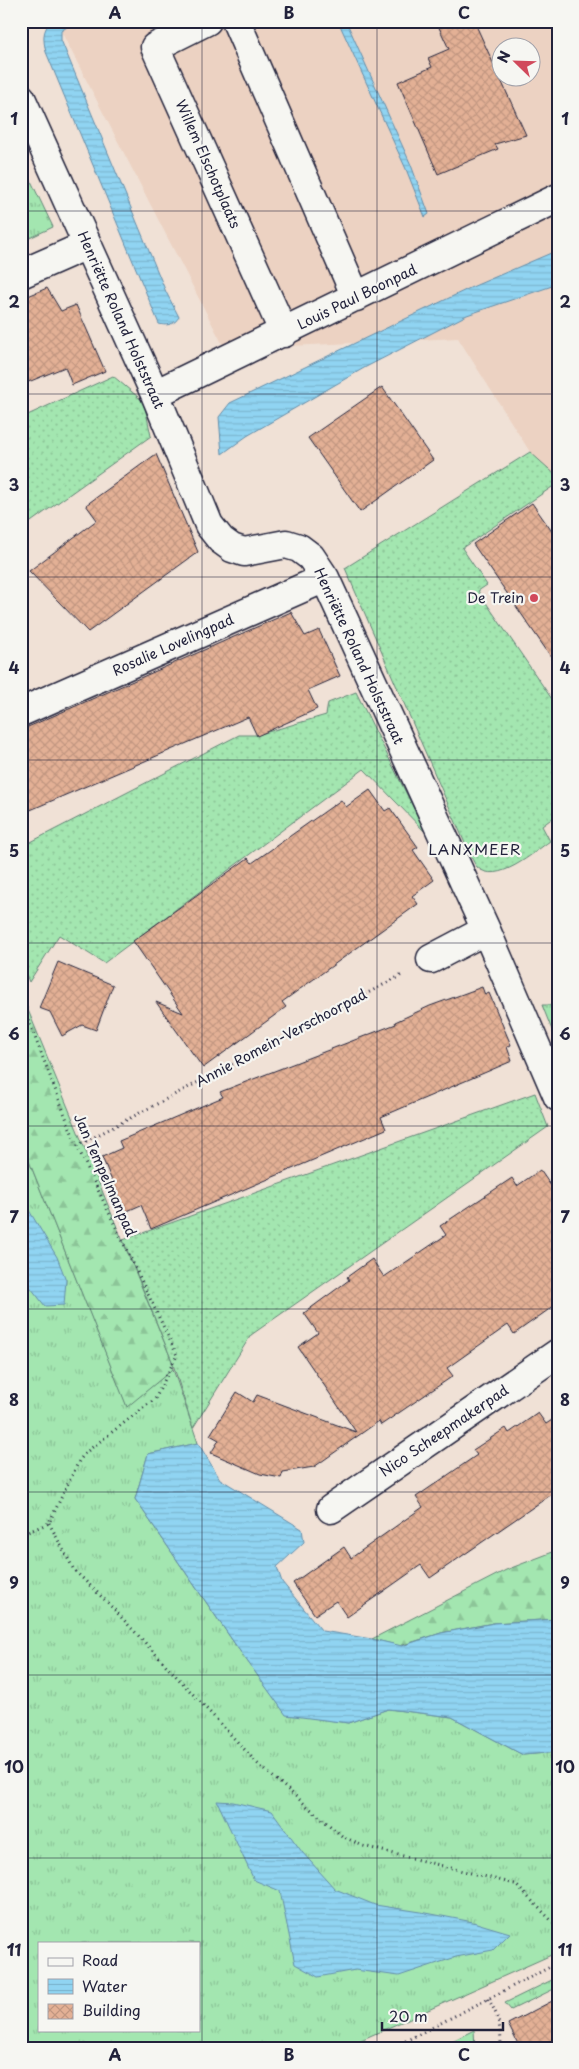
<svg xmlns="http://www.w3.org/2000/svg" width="579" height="2069" font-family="'Playpen Sans',sans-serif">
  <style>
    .built { fill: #ecd2c2; fill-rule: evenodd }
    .grass { fill: url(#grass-tufts); stroke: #628476; fill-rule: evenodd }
    .forest { fill: url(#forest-firs); stroke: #628476 }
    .garden { fill: url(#garden-dots); stroke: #628476 }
    .water { fill: url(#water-rules); stroke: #648da9 }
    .building { fill: url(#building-cross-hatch); stroke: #22223b }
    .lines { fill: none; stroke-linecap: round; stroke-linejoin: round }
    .minor-casing { stroke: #22223b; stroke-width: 31 }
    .path { stroke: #22223b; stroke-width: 3; stroke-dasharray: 1 4; stroke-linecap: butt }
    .minor { stroke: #f6f6f2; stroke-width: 28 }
    .grid { fill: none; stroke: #22223b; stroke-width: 1; stroke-opacity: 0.55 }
    .poi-dot { fill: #d1495b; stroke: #f6f6f2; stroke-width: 2 }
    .labels { text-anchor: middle; stroke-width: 4.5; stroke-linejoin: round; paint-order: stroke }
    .street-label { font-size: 14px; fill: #22223b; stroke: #f6f6f2 }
    .poi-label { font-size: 14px; fill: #22223b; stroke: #f6f6f2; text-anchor: end }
    .neighbourhood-label { font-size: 15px; letter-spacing: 1px; fill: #22223b; stroke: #f6f6f2 }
    .neatline { fill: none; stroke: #22223b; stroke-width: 2 }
    .grid-label { font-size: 16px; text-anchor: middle; font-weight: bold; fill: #22223b }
  </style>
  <defs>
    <pattern id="grass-tufts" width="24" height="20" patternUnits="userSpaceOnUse" patternTransform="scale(1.25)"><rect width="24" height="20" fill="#a3e6b0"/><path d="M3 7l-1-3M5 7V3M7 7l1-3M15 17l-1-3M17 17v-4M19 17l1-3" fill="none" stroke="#8cc598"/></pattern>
    <pattern id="forest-firs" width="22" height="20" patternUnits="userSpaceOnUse" patternTransform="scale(1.25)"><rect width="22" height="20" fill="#a3e6b0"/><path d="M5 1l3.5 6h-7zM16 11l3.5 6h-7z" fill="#8cc598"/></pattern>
    <pattern id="garden-dots" width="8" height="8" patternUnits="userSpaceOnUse" patternTransform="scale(1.25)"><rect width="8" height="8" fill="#a3e6b0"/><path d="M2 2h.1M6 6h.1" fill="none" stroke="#8cc598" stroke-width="1.8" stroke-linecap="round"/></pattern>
    <pattern id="water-rules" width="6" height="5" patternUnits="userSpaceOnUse" patternTransform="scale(1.25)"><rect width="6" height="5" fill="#90d4f2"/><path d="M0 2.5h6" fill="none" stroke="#7cb6d0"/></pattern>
    <pattern id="building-cross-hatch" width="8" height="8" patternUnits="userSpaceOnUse" patternTransform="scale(1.25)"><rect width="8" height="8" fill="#e3b095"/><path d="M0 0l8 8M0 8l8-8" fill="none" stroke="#c29781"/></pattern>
  </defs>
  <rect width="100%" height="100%" fill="#f0e1d6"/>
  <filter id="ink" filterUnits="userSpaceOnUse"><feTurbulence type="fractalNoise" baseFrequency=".02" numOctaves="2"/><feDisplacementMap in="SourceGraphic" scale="10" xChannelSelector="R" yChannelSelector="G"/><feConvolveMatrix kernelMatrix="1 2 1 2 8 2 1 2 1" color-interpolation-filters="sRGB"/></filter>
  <g filter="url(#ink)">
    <path class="built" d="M72,21H558V477L530,452L458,338L225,349L61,31ZM502,48H532V78H502Z"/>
    <path class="grass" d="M21,160L53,227L21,242Z
      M542,1005H558V1045Z
      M21,1141L127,1406L173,1369L198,1443L148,1454L135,1499L237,1647L286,1714L348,1723L388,1709L452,1717L523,1755L558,1752V1952L343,2048H21ZM39,1943H199V2030H39Z
      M558,1977V1987L511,2010L505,2003Z
      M474,2030L475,2048H446L444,2045Z"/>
    <path class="forest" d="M21,993L172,1361L173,1369L127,1407L21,1141Z
      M558,1550V1619L493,1623L441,1633L400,1646L372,1639L506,1570Z"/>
    <path class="garden" d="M113,376L144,402L151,436L21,529V418Z
      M530,452L558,477V483L462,548L487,585L478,591L558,708V814L542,826L550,841C534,852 497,886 477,867C475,865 473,860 471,857L345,568Z
      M356,692L426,833L364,769L104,963L59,935L29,982L21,963V847L239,735H257L326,715L328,703Z
      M535,1093L548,1127L251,1335L193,1428L172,1361L123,1240Z"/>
    <path class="water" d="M51,21H76L61,31V40L166,292L179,317C174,325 167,326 159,324L46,52C43,39 42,31 51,21Z
      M338,21H346L411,165L429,214L425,217L406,169Z
      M558,250V284L467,315L364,368L247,436L222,454L219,417L230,403L472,287Z
      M21,1197L57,1257L66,1280L64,1305L45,1306L21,1275Z
      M198,1443L220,1479L302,1529L304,1542L277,1567L282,1582L322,1631L372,1639L402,1646L441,1633L494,1623L558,1619V1752L523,1755L452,1717L388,1709L348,1723L286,1715L237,1647L135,1499L148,1454Z
      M217,1801L233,1802L272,1811L302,1852L335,1889L375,1905L421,1912L473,1922L510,1933L493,1950L456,1957L399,1976L355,1970L318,1977L295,1964L280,1891L254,1880Z"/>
    <path class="building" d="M436,21H474L526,135L495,144L498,149L438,174L398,82L432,67L428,58L449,49Z
      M47,288L61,311L76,305L105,371L72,385L65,367L21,385V299Z
      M382,387L433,460L360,512L308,438Z
      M156,454L198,552L88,632L29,571L97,520L86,505Z
      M532,503L558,540V667L473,544Z
      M291,612L305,636L319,630L340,676L308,690L317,709L257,736L248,717L21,814V730Z
      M370,790L385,811L390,808L418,847L413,850L434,880L412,896L418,904L282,1002L286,1007L203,1068L156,1002L183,1013L133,941L248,858L252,863L341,800L346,807Z
      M58,962L113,985L96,1030L82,1025L62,1036L50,1012L39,1008Z
      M482,987L485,995L489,993L511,1045L507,1047L512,1061L381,1117L386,1129L151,1229L141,1205L125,1212L102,1157L122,1148L119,1141L223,1097L220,1092L396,1024L395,1022L430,1006Z
      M540,1170L558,1196V1303L514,1334L508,1325L447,1368L453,1376L381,1425L379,1421L314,1467L283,1472L281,1478L260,1474L211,1453L219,1440L210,1435L237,1392L253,1402L257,1395L356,1432L298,1347L318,1333L304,1313L349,1280L347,1277L372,1259L384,1277L446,1235L440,1226L512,1178L517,1186Z
      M538,1413L546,1424L558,1416V1490L430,1578L421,1565L347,1617L336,1601L315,1615L293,1583L344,1547L351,1558L423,1507L416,1497L477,1455L473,1450L506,1428L509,1433Z
      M558,1998V2048H520L508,2024Z"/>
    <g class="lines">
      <defs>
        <path id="minor" d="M207,21L155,47L284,333
          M236,21L356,297
          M21,98L155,394L209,525L221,540L232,548L244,552L286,544L299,548L311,557L325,578L486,930L558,1097
          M21,274L87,245
          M155,394L558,198
          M21,712L325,578
          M431,959L486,930
          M331,1509L558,1353"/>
      </defs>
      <use href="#minor" class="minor-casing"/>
      <path class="path" d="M21,1001L77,1146L177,1355L155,1399L85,1453L79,1461L49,1523L21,1535
        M77,1146L402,975
        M49,1523L74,1570L108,1603L258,1764L342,1836L363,1846L515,1884L558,1927
        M488,1999C499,2015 501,2029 501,2048
        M392,2048L558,1963"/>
      <use href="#minor" class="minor"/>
    </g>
  </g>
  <path class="grid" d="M202,21V2048M377,21V2048M21,211H558M21,394H558M21,577H558M21,760H558M21,943H558M21,1126H558M21,1309H558M21,1492H558M21,1675H558M21,1858H558"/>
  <circle class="poi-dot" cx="534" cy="598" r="5"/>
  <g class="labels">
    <g class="street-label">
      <text transform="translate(208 164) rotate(66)" y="5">Willem Elschotplaats</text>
      <text transform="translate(357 297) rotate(-26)" y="5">Louis Paul Boonpad</text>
      <text transform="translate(121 320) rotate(66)" y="5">Henriëtte Roland Holststraat</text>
      <text transform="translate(173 645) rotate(-24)" y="5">Rosalie Lovelingpad</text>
      <text transform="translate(359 656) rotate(65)" y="5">Henriëtte Roland Holststraat</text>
      <text transform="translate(281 1038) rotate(-28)" y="5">Annie Romein-Verschoorpad</text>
      <text transform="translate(105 1175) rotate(66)" y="5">Jan Tempelmanpad</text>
      <text transform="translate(444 1431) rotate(-34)" y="5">Nico Scheepmakerpad</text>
    </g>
    <g class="poi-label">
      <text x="524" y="603">De Trein</text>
    </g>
    <g class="neighbourhood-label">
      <text x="475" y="855">LANXMEER</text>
    </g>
  </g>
  <rect width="579" height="2069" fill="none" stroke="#f6f6f2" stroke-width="55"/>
  <rect x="38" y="1942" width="162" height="90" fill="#f6f6f2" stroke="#a1a1a9"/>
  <rect x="48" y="1958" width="25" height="8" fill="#f6f6f2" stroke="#a1a1a9"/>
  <text x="82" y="1966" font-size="15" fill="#22223b">Road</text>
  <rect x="48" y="1979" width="25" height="15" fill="url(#water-rules)" stroke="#a1a1a9"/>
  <text x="82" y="1992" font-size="15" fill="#22223b">Water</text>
  <rect x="48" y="2004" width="25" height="15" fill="url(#building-cross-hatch)" stroke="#a1a1a9"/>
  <text x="82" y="2016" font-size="15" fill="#22223b">Building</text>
  <g transform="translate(516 62) rotate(293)"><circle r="24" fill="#f6f6f2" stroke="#a1a1a9"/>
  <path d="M0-4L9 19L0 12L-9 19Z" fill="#d1495b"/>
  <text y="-8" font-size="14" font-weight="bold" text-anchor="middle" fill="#22223b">N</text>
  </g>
  <path d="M382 2022v8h121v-8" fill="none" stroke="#22223b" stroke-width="2.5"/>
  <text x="389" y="2022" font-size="15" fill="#22223b" stroke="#f6f6f2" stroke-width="4" paint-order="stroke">20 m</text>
  <rect x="28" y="28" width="524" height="2014" class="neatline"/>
  <g class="grid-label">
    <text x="115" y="19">A</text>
    <text x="289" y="19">B</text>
    <text x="464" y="19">C</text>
    <text x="14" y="125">1</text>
    <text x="565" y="125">1</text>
    <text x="14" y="308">2</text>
    <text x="565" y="308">2</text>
    <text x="14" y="491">3</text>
    <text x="565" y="491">3</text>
    <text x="14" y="674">4</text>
    <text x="565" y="674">4</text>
    <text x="14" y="857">5</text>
    <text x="565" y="857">5</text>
    <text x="14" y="1040">6</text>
    <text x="565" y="1040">6</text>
    <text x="14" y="1223">7</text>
    <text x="565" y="1223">7</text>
    <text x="14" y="1406">8</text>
    <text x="565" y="1406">8</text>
    <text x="14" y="1589">9</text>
    <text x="565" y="1589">9</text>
    <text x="14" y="1773">10</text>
    <text x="565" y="1773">10</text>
    <text x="14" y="1956">11</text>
    <text x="565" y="1956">11</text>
    <text x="115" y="2061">A</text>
    <text x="289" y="2061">B</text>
    <text x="464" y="2061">C</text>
  </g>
</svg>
